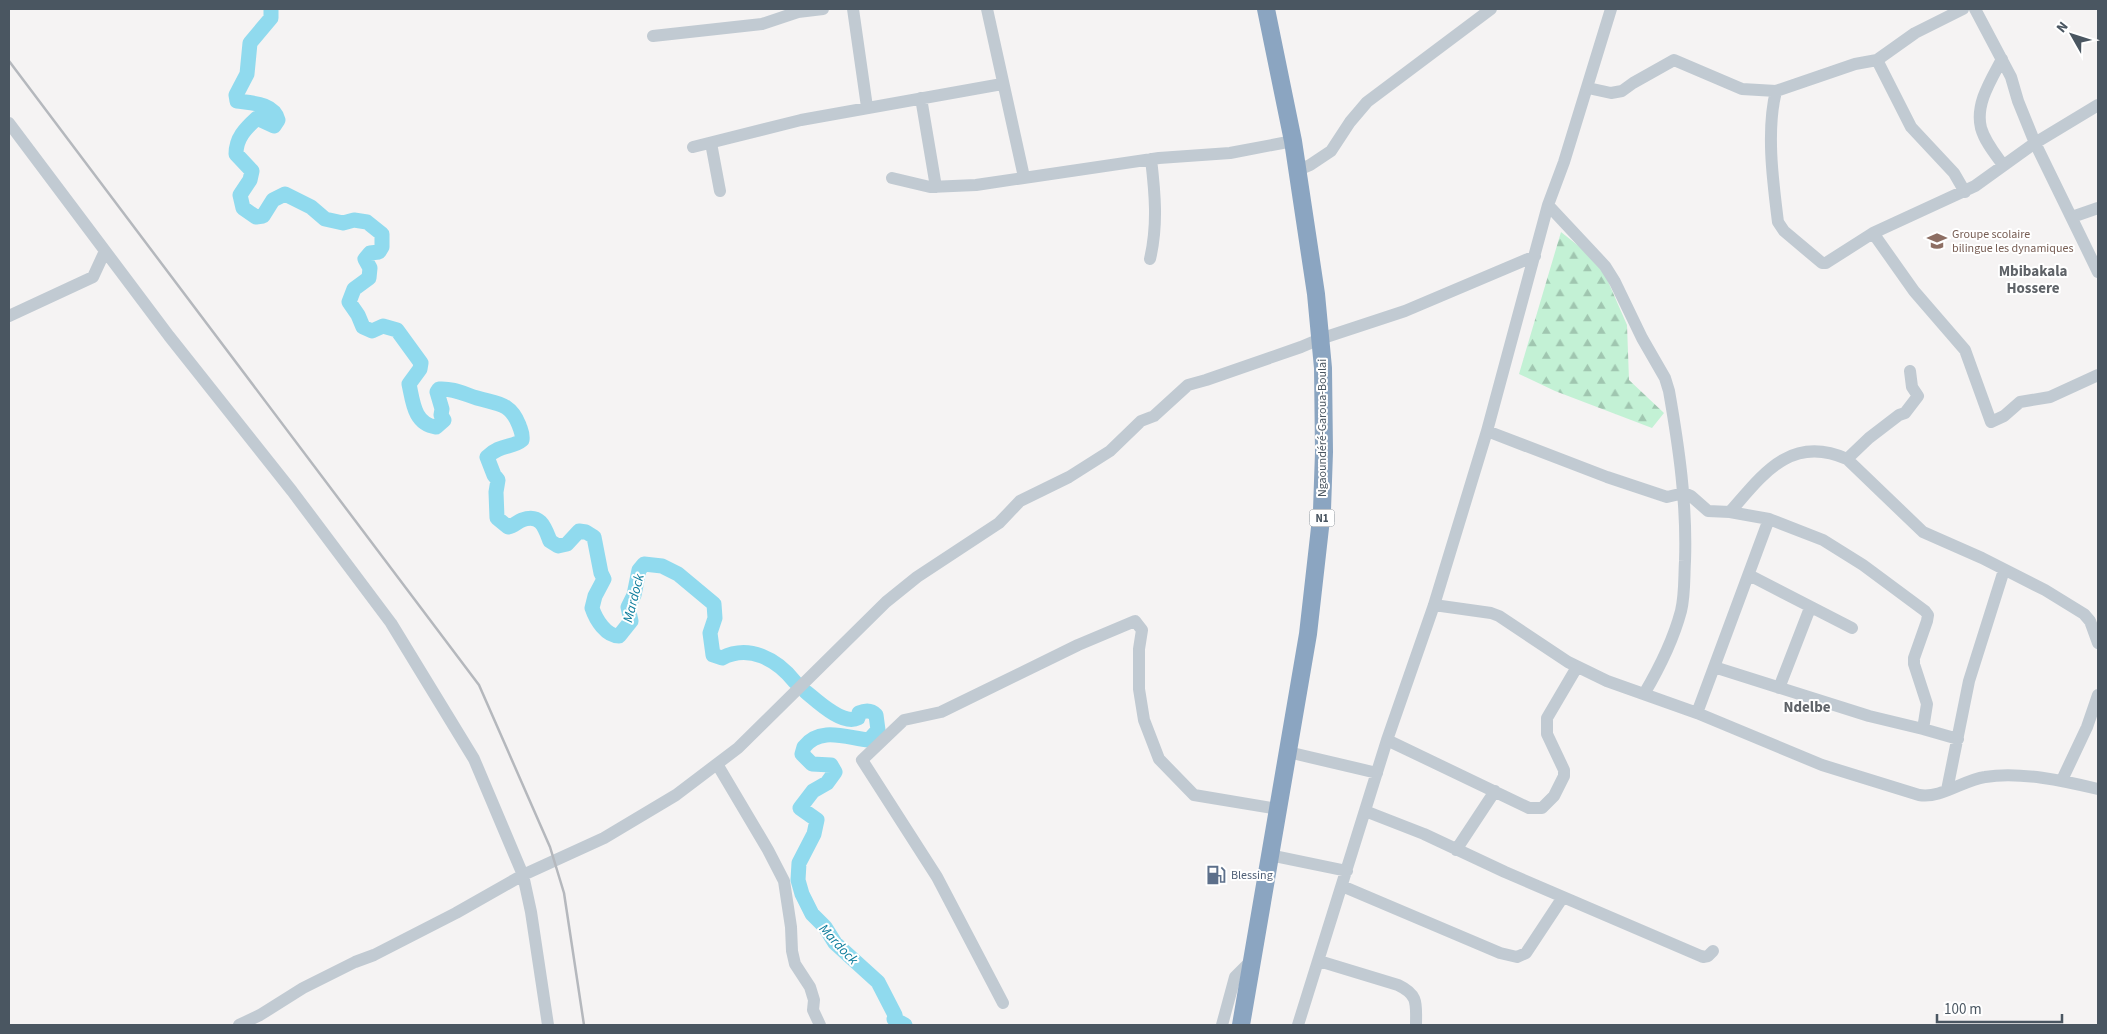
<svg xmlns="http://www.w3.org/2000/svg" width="2107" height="1034" font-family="'Source Sans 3',sans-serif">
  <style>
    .forest { fill: url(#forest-firs) }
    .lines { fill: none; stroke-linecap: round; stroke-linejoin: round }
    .river { stroke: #90daee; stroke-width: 15 }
    .minor { stroke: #c1cad2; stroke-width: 12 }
    .highway { stroke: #8ba5c1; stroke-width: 18 }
    .rail { stroke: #b5b8bd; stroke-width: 2.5 }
    .labels { text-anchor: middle; stroke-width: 4; stroke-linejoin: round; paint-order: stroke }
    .shield { fill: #fff; stroke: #808990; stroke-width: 1 }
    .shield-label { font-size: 11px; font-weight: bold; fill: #4a5661 }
    .education-label { font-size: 12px; fill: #785e54; stroke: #fff; text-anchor: start }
    .street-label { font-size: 12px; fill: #4a5661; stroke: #fff }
    .service-label { font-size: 12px; fill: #4e5e75; stroke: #fff; text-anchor: start }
    .water-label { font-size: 14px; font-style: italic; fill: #0c7c9b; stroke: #fff }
    .quarter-label { font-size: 15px; font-weight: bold; fill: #5f6368; stroke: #fff }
  </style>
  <defs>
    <pattern id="forest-firs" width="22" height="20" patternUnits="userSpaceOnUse" patternTransform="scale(1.25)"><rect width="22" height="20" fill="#c3f1d5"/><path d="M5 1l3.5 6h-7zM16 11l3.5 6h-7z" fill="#a0c6b0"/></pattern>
  </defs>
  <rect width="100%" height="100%" fill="#f5f3f3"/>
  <path class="forest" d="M1561,232L1600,263L1627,325L1629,380L1664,413L1652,428L1555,391L1519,374Z"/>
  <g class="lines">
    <path class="river" d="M271,9V18L250,43L247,74L236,95L237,101C251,103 274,103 278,120L274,126L257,118C245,129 236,138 236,154L252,171L250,180L240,195L243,208L256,217L263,216L273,200L285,194L311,207L325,219L343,223L354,220L367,222L382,234V247L379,252L370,253L365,259L370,268L369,278L354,289L349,302L358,315L363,327L372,331L383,326L397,330L421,363L420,369L409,384C413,402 414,424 436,427L444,420L441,415L442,409L437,392L439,389C453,388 464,394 477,398C497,404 510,402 519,425C521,431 523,434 522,440C513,448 500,444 487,457L494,475L498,480L496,492L497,518L508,527C514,526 517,522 522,520C541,513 545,528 550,541L558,546L567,544L579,531L586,532L594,537L601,573L604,579L595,596L592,608C596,620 606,636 619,636L631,621L628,607L634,595L639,570L644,564L662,566L678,574L714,604L715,618L710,633L713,655L722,658C749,644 777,659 795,682
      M806,692C817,701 843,726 858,718L859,713C866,710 871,710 876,715L878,730L869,740C847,738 820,726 804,747L802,754L812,764L831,765L835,772L827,783L813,791L800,808L817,820L814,834L799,863L798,880L802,894L812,914L825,927L835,943L878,982L895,1015L896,1019H894L905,1025"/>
    <path class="minor" d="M853,9L867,107
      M987,9L1024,177
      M1975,9L2011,77L2018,101L2035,143L2098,272
      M653,36L762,24L798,12L823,9
      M2002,59C1991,80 1975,104 1981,128C1985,142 1995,154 2003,165
      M1877,60L1911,127L1954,173L1965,192
      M1588,88L1611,93L1622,91L1633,83L1674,60L1742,89L1776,91L1855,64L1877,60L1915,33L1963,9
      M1776,91C1766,131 1773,182 1778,222L1784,231L1822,263H1826L1873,233L1975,186L2035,143L2098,105
      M921,98L936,187
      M9,123L169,336L292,491L391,623L474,759L523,875L531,912L548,1025
      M711,143L720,191
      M693,147L801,120L1002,84
      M1296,171L1310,165L1331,151L1350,122L1367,102L1491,9
      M892,178L930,187L976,185L1159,158L1230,153L1293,141
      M1548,205L1605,266L1615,282L1642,338L1665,378L1669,391C1679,448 1687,504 1685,561C1684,577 1685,595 1681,611C1673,641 1660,667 1644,694
      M2072,217L2098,208
      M1873,233L1914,291L1965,350L1991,422L2004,416L2020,402L2050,397L2098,375
      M1150,259C1158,225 1155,193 1151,159
      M9,316L93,277L105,251
      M1487,431L1607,477L1667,497L1684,493L1691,496L1708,511L1730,512L1769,519L1697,713
      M1847,459L1869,438L1899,415L1905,413L1918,396L1912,387L1910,371
      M1730,512C1763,474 1791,434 1847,459L1923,532L1982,558L2045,590L2084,614L2090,621L2098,643
      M1769,519L1823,540L1863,565L1925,611L1928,615L1927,621L1914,658V664L1927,704L1923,729
      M1749,575L1852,628
      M1434,605L1491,613L1499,616L1568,662L1607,681L1697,713L1822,765L1919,795C1941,799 1963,780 1985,777C2019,771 2065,781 2098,789
      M1714,667L1869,716L1923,729L1958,739
      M1779,688L1810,608
      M1387,740L1529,808H1542L1554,796L1564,776V770L1547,734V718L1577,667
      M1288,752L1377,773
      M717,764L768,850L784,881L791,927L792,951L795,964L810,987L814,1000L813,1010L820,1025
      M2062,780L2087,727L2098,695
      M1947,790L1969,681L2004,570
      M1365,811L1424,834L1505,872L1703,957L1708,956L1713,951
      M1456,850L1495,791
      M1270,855L1347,871
      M1342,886L1500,953L1517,957L1526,953L1563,897
      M1319,961L1398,985C1419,995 1416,1004 1416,1025
      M1003,1003L937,877L862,760L904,720L941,712L1078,645L1135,621L1142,630L1139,649V689L1144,720L1159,759L1194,795L1278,809
      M239,1025L260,1015L303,988L355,962L374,955L456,913L523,875L604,838L676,795L738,748L886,602L917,577L999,523L1020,501L1069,477L1110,451L1141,421L1154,416L1188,385L1206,380L1301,347L1320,339L1405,311L1535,256
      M1222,1025L1235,977L1252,960
      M1298,1025L1387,740L1434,605L1487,431L1548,205L1564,162L1611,9"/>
    <path class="highway" d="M1241,1025L1308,634L1322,510L1324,452L1323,368L1316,294L1293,141L1266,9"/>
    <path class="rail" d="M9,61L479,685L550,847L564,893L584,1025"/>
  </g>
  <defs>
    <symbol id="school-bare" viewBox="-9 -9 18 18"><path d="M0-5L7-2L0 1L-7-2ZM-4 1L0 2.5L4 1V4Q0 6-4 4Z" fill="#8d6e63" stroke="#fff" stroke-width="2.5" paint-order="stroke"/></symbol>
    <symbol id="fuel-bare" viewBox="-9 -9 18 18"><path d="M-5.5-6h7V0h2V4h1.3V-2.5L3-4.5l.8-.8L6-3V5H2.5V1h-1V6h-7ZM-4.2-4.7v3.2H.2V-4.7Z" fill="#5c6f8a" stroke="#fff" stroke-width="2.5" paint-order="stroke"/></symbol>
  </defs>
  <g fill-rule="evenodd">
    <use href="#school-bare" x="1923" y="227" width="28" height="28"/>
    <use href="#fuel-bare" x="1202" y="861" width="28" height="28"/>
  </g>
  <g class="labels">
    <rect class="shield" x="1309.5" y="509.5" width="25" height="17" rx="4"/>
    <g class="shield-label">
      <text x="1322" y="522">N1</text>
    </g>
    <g class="education-label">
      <text x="1952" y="238">Groupe scolaire<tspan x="1952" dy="14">bilingue les dynamiques</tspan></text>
    </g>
    <g class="street-label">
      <text transform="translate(1322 428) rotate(-90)" y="4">Ngaoundéré-Garoua-Boulai</text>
    </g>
    <g class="service-label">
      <text x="1231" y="879">Blessing</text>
    </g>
    <g class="water-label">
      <text transform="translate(633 598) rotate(-76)" y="5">Mardock</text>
      <text transform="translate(839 944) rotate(47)" y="5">Mardock</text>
    </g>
    <g class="quarter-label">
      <text x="2033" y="276">Mbibakala<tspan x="2033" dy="17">Hossere</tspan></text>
      <text x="1807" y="712">Ndelbe</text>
    </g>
  </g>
  <rect width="2107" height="1034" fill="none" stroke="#4a5661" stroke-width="20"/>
  <g transform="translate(2072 35) rotate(309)" stroke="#ffffff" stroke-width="4" paint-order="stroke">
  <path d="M0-4L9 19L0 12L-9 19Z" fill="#4a5661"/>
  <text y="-8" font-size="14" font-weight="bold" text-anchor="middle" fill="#4a5661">N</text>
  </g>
  <path d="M1937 1014v8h125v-8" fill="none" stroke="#4a5661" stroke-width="2.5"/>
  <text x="1944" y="1014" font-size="15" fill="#4a5661" stroke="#ffffff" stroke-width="4" paint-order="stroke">100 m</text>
</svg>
